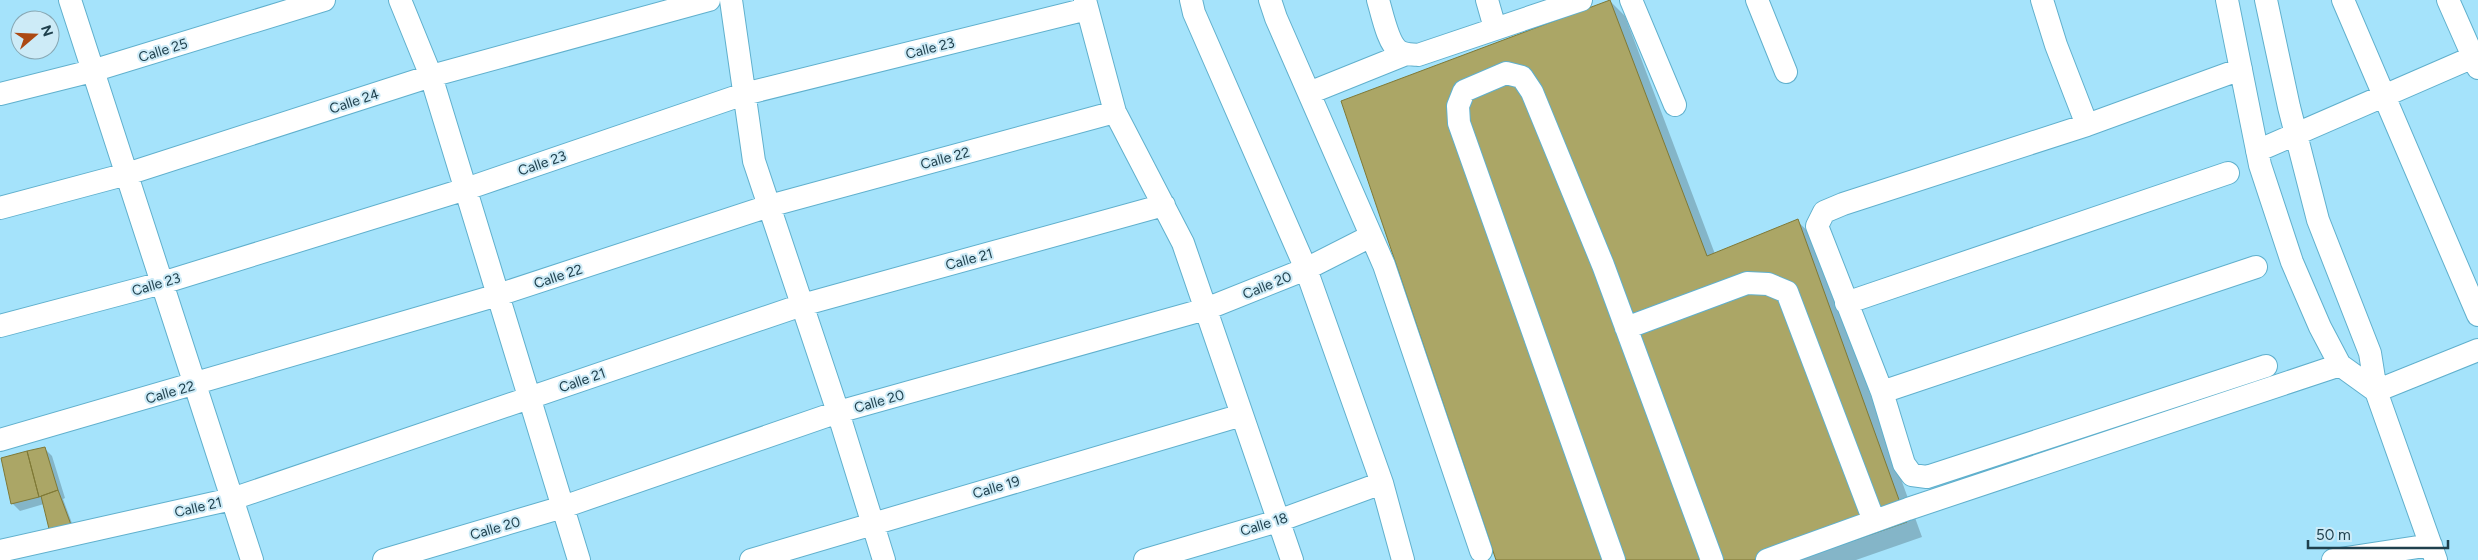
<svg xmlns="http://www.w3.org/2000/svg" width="2478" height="560" font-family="Figtree,sans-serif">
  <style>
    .shadow { fill: #0003 }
    .building { fill: #aba666; stroke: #7f7936 }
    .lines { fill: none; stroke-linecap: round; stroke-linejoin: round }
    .minor-casing { stroke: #60b0cd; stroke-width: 24 }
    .minor { stroke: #fff; stroke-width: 22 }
    .labels { text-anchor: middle; stroke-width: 4; stroke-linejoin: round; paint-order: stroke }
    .street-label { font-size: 14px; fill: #1f404d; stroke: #cdebf7 }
  </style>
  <rect width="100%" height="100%" fill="#a5e3fb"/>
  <path class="shadow" d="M1610,1L1625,16L1715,254L1797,221L1813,236L1922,537L1856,560H1497Z
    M44,448L52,456L65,498L63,499L76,534L44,504L20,511L12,503Z"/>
  <path class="building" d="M1610,0L1707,256L1798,219L1907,522L1797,560H1496L1341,101Z
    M45,447L58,490L39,497L27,451Z
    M27,451L39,497L11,504L1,458Z
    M58,490L73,530L51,537L41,496Z"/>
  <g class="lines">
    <defs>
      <path id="minor" d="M70,0L252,560
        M400,0L431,76L579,560
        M731,0L754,161L838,412L884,560
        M1085,0L1115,112L1183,243L1292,560
        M1191,0L1194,13L1306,269L1382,483L1403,560
        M1270,0L1276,18L1384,265L1481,551
        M1378,0C1382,13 1388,44 1399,51C1405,55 1412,54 1418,55L1581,0
        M1487,0L1495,28
        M1631,0L1675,105
        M1757,0L1786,72
        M2042,0L2056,45L2087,125
        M2227,0L2260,165L2292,262L2320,327L2340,365L2376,391
        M2266,0L2289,107L2318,220L2370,353L2376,391L2436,560
        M2343,0L2478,315
        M2448,0L2478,68
        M2241,69L2087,125L1843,204L1824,212L1817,226L1882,392L1904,464L1912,475L1927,477L2266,366
        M1309,93L1406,54
        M0,94L92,71L324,0
        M2257,151L2478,55
        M0,208L127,174L431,76L709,0
        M1846,303L2228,173
        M0,326L162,283L466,189L744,94L1087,9
        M1626,328L1747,283L1768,284L1787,292L1874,521
        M2376,391L2478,350
        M1882,392L2256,267
        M0,440L498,295L769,206L1115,112
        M0,551L232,499L802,305L1164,205
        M384,560L563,507L838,412L1206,309L1306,269L1371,236
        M751,560L1242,415
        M1145,560L1278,521L1382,483
        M1614,560L1459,123L1458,106L1464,91L1506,73L1522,77L1532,92L1603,265L1712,560
        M1767,560L1908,509L2340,365
        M2333,560L2431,545"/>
    </defs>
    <use href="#minor" class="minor-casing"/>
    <use href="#minor" class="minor"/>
  </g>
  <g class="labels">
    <g class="street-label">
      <text transform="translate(930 48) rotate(-14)" y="5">Calle 23</text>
      <text transform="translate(163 50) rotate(-17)" y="5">Calle 25</text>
      <text transform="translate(354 101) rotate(-18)" y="5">Calle 24</text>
      <text transform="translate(945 158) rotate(-15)" y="5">Calle 22</text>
      <text transform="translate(542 163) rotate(-19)" y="5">Calle 23</text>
      <text transform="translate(969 259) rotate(-15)" y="5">Calle 21</text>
      <text transform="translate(558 276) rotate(-18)" y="5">Calle 22</text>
      <text transform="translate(156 284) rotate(-16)" y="5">Calle 23</text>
      <text transform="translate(1267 285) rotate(-22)" y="5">Calle 20</text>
      <text transform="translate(582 380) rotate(-19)" y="5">Calle 21</text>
      <text transform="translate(170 392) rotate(-16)" y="5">Calle 22</text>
      <text transform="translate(879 401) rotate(-16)" y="5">Calle 20</text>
      <text transform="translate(996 487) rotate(-16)" y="5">Calle 19</text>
      <text transform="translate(198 507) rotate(-13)" y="5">Calle 21</text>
      <text transform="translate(1264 524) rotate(-17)" y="5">Calle 18</text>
      <text transform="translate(495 528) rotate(-16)" y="5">Calle 20</text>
    </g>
  </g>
  <g transform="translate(35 35) rotate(71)"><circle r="24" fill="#cdebf7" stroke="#87a7b3"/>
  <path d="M0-4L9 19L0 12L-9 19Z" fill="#ac4913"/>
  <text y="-8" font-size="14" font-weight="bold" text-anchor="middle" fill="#1f404d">N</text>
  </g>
  <path d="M2308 540v8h140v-8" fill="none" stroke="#1f404d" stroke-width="2.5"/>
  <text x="2316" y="540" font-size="15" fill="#1f404d" stroke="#cdebf7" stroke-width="4" paint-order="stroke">50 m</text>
</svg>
